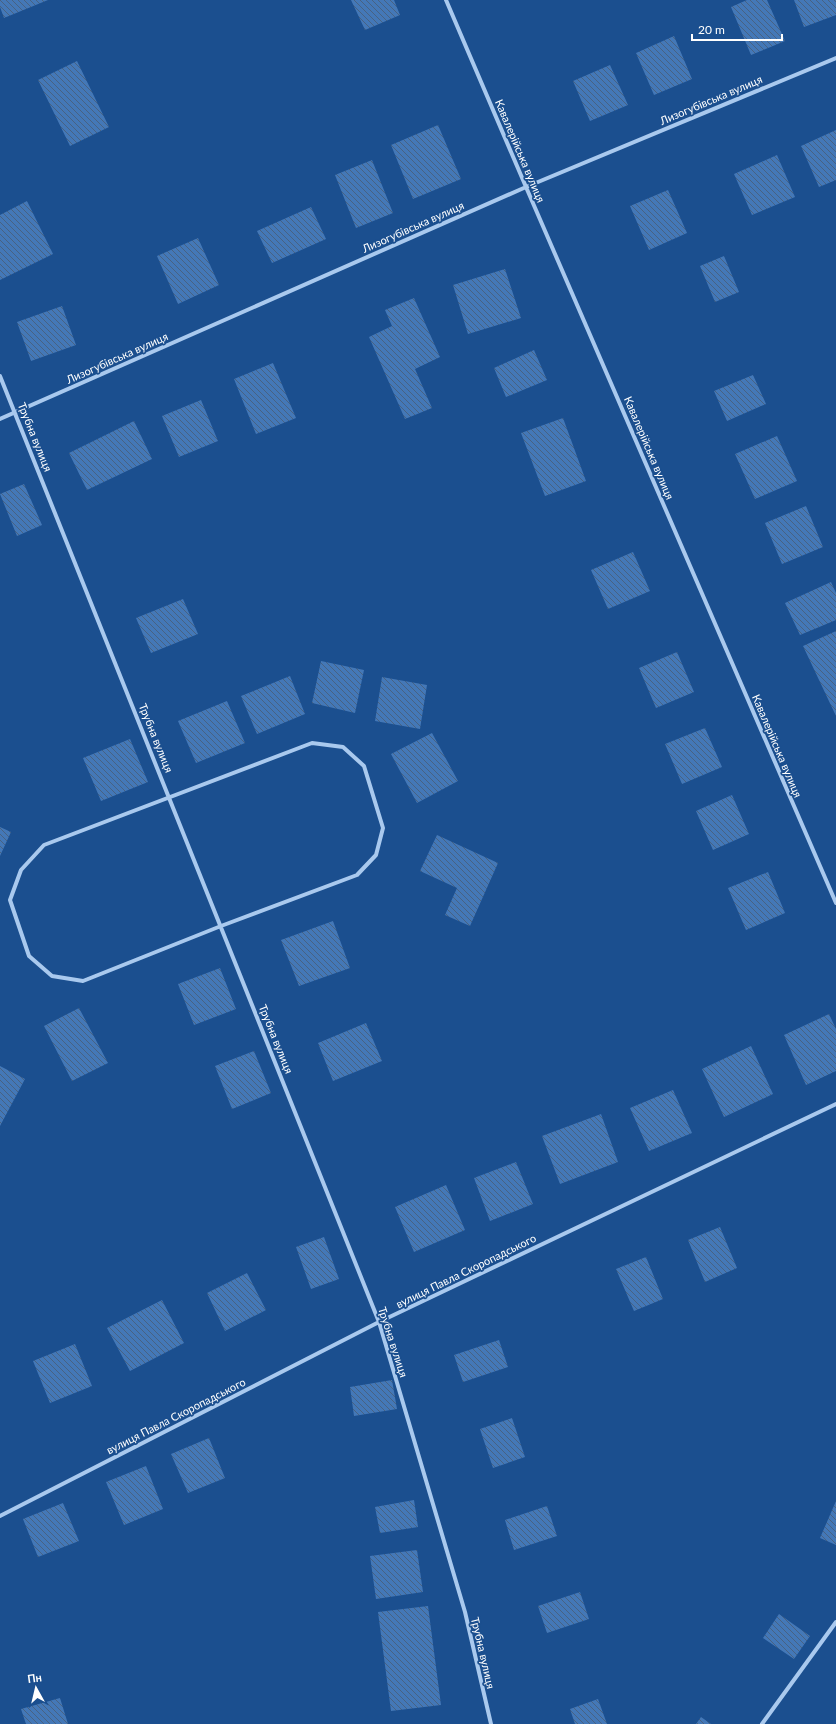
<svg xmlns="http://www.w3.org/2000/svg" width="836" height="1724" font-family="Lato,sans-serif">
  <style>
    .building { fill: url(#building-back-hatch) }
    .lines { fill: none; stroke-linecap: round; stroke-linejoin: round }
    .minor { stroke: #a9c9ee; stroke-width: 4 }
    .labels { text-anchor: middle; stroke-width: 3.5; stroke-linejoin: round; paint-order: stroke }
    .street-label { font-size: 11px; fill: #fff; stroke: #1b4f8f }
  </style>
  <defs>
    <pattern id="building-back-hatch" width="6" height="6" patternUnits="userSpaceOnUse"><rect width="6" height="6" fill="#4478b7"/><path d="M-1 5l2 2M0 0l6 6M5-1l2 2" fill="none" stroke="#486282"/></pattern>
  </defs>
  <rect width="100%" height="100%" fill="#1b4f8f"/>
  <path class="building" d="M0,0H48L4,18L0,7Z
    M351,0H394L400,15L365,30Z
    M747,0H767L785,41L751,55L731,7Z
    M794,0H836V15L804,27Z
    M674,36L692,79L654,95L636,53Z
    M77,61L109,127L70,146L38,80Z
    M610,65L628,105L590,121L573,81Z
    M438,125L461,179L413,199L391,145Z
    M836,130V180L819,187L801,146Z
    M777,155L795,197L752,215L734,174Z
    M372,160L393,213L356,228L335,175Z
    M668,190L687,233L649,250L630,206Z
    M27,201L53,254L0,280V215Z
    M311,207L326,239L272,263L257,231Z
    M198,238L219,285L178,304L157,256Z
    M724,256L739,292L715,302L700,266Z
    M505,269L521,318L468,334L453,285Z
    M414,298L440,357L415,369L432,408L405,419L369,337L392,326L385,310Z
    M62,306L76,345L31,361L17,322Z
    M534,350L547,380L506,397L494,368Z
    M273,363L296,418L256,434L234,379Z
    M753,375L766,404L727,421L714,391Z
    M201,400L218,441L179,457L162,416Z
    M563,418L586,481L545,496L521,433Z
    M134,421L152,459L87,490L69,453Z
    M777,436L797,481L755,499L735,454Z
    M24,484L42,525L17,536L0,494Z
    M806,506L823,547L782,564L765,523Z
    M633,552L650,591L608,609L591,570Z
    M831,582L836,593V620L800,635L785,603Z
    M183,599L198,634L151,653L136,618Z
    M836,631V716L803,646Z
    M677,652L694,692L656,708L639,668Z
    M321,661L364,670L355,713L312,703Z
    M290,676L305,714L257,734L241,696Z
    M382,677L427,685L420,729L375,721Z
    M227,701L245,743L196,763L178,721Z
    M705,728L722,767L682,784L665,744Z
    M432,733L458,781L417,803L391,754Z
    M130,739L148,782L101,801L83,758Z
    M732,795L749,834L713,850L696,811Z
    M0,827L11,832L0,856Z
    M437,835L498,863L470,926L445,915L457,888L420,871Z
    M768,872L785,913L746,930L728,888Z
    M333,921L350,968L299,986L281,940Z
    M220,968L236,1009L194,1025L178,984Z
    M79,1008L108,1063L72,1081L44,1026Z
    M829,1014L836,1029V1071L806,1085L784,1035Z
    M366,1023L382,1061L333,1081L318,1043Z
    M751,1046L773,1094L724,1117L702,1069Z
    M254,1051L271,1093L232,1109L215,1066Z
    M0,1066L25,1079L0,1126Z
    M673,1090L692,1133L649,1151L630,1108Z
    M601,1114L618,1162L560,1184L542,1136Z
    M516,1162L533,1204L490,1221L474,1178Z
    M446,1185L465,1230L414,1252L395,1207Z
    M720,1227L737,1268L705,1282L688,1240Z
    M324,1237L339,1279L311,1289L296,1247Z
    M646,1257L663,1299L634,1311L616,1269Z
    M247,1273L266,1310L225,1331L207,1293Z
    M162,1300L184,1343L130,1371L107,1328Z
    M499,1340L508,1367L463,1382L454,1355Z
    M75,1344L92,1386L50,1403L33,1361Z
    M392,1380L397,1409L354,1416L350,1387Z
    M512,1418L525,1457L493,1468L480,1429Z
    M209,1438L225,1478L188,1493L171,1454Z
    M146,1466L163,1509L124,1525L106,1482Z
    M414,1500L418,1527L380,1533L375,1507Z
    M836,1501V1545L820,1538Z
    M63,1503L79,1541L38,1557L23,1519Z
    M547,1506L557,1536L514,1550L505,1520Z
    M417,1550L423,1592L376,1599L370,1556Z
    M580,1592L589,1619L547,1633L538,1606Z
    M428,1606L441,1705L391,1711L378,1612Z
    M779,1614L810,1636L794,1659L763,1638Z
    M60,1698L68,1724H26L21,1709Z
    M598,1699L607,1724H575L570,1709Z
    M701,1717L711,1724H696Z"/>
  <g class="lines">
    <path class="minor" d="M446,0L526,187L836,903
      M0,376L379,1322L465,1612L491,1724
      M0,419L526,187L836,58
      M312,743L343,747L364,766L383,828L376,855L357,875L221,926L83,981L52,976L29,956L10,900L21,870L44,845Z
      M0,1516L379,1322L836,1104
      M762,1724L836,1622"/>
  </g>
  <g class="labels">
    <g class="street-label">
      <text transform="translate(711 100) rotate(-23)" y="4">Лизогубівська вулиця</text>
      <text transform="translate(520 151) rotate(67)" y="4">Кавалерійська вулиця</text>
      <text transform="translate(413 227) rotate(-24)" y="4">Лизогубівська вулиця</text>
      <text transform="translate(117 358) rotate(-24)" y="4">Лизогубівська вулиця</text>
      <text transform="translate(35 437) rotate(68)" y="4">Трубна вулиця</text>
      <text transform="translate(649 448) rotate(67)" y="4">Кавалерійська вулиця</text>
      <text transform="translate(156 738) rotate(68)" y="4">Трубна вулиця</text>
      <text transform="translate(777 746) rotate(67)" y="4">Кавалерійська вулиця</text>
      <text transform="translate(276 1039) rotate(68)" y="4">Трубна вулиця</text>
      <text transform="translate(466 1271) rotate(-26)" y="4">вулиця Павла Скоропадського</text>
      <text transform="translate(393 1342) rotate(72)" y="4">Трубна вулиця</text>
      <text transform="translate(176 1416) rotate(-27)" y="4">вулиця Павла Скоропадського</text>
      <text transform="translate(483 1653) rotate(77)" y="4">Трубна вулиця</text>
    </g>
  </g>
  <g transform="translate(36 1688) rotate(352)" stroke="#1b4f8f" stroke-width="3" paint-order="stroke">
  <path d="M0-3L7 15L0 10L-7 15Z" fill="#ffffff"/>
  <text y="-6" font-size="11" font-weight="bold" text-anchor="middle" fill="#ffffff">Пн</text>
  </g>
  <path d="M692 34v6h90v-6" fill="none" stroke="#ffffff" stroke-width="2"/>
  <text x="698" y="34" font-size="12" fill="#ffffff" stroke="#1b4f8f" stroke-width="3" paint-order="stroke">20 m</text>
</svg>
